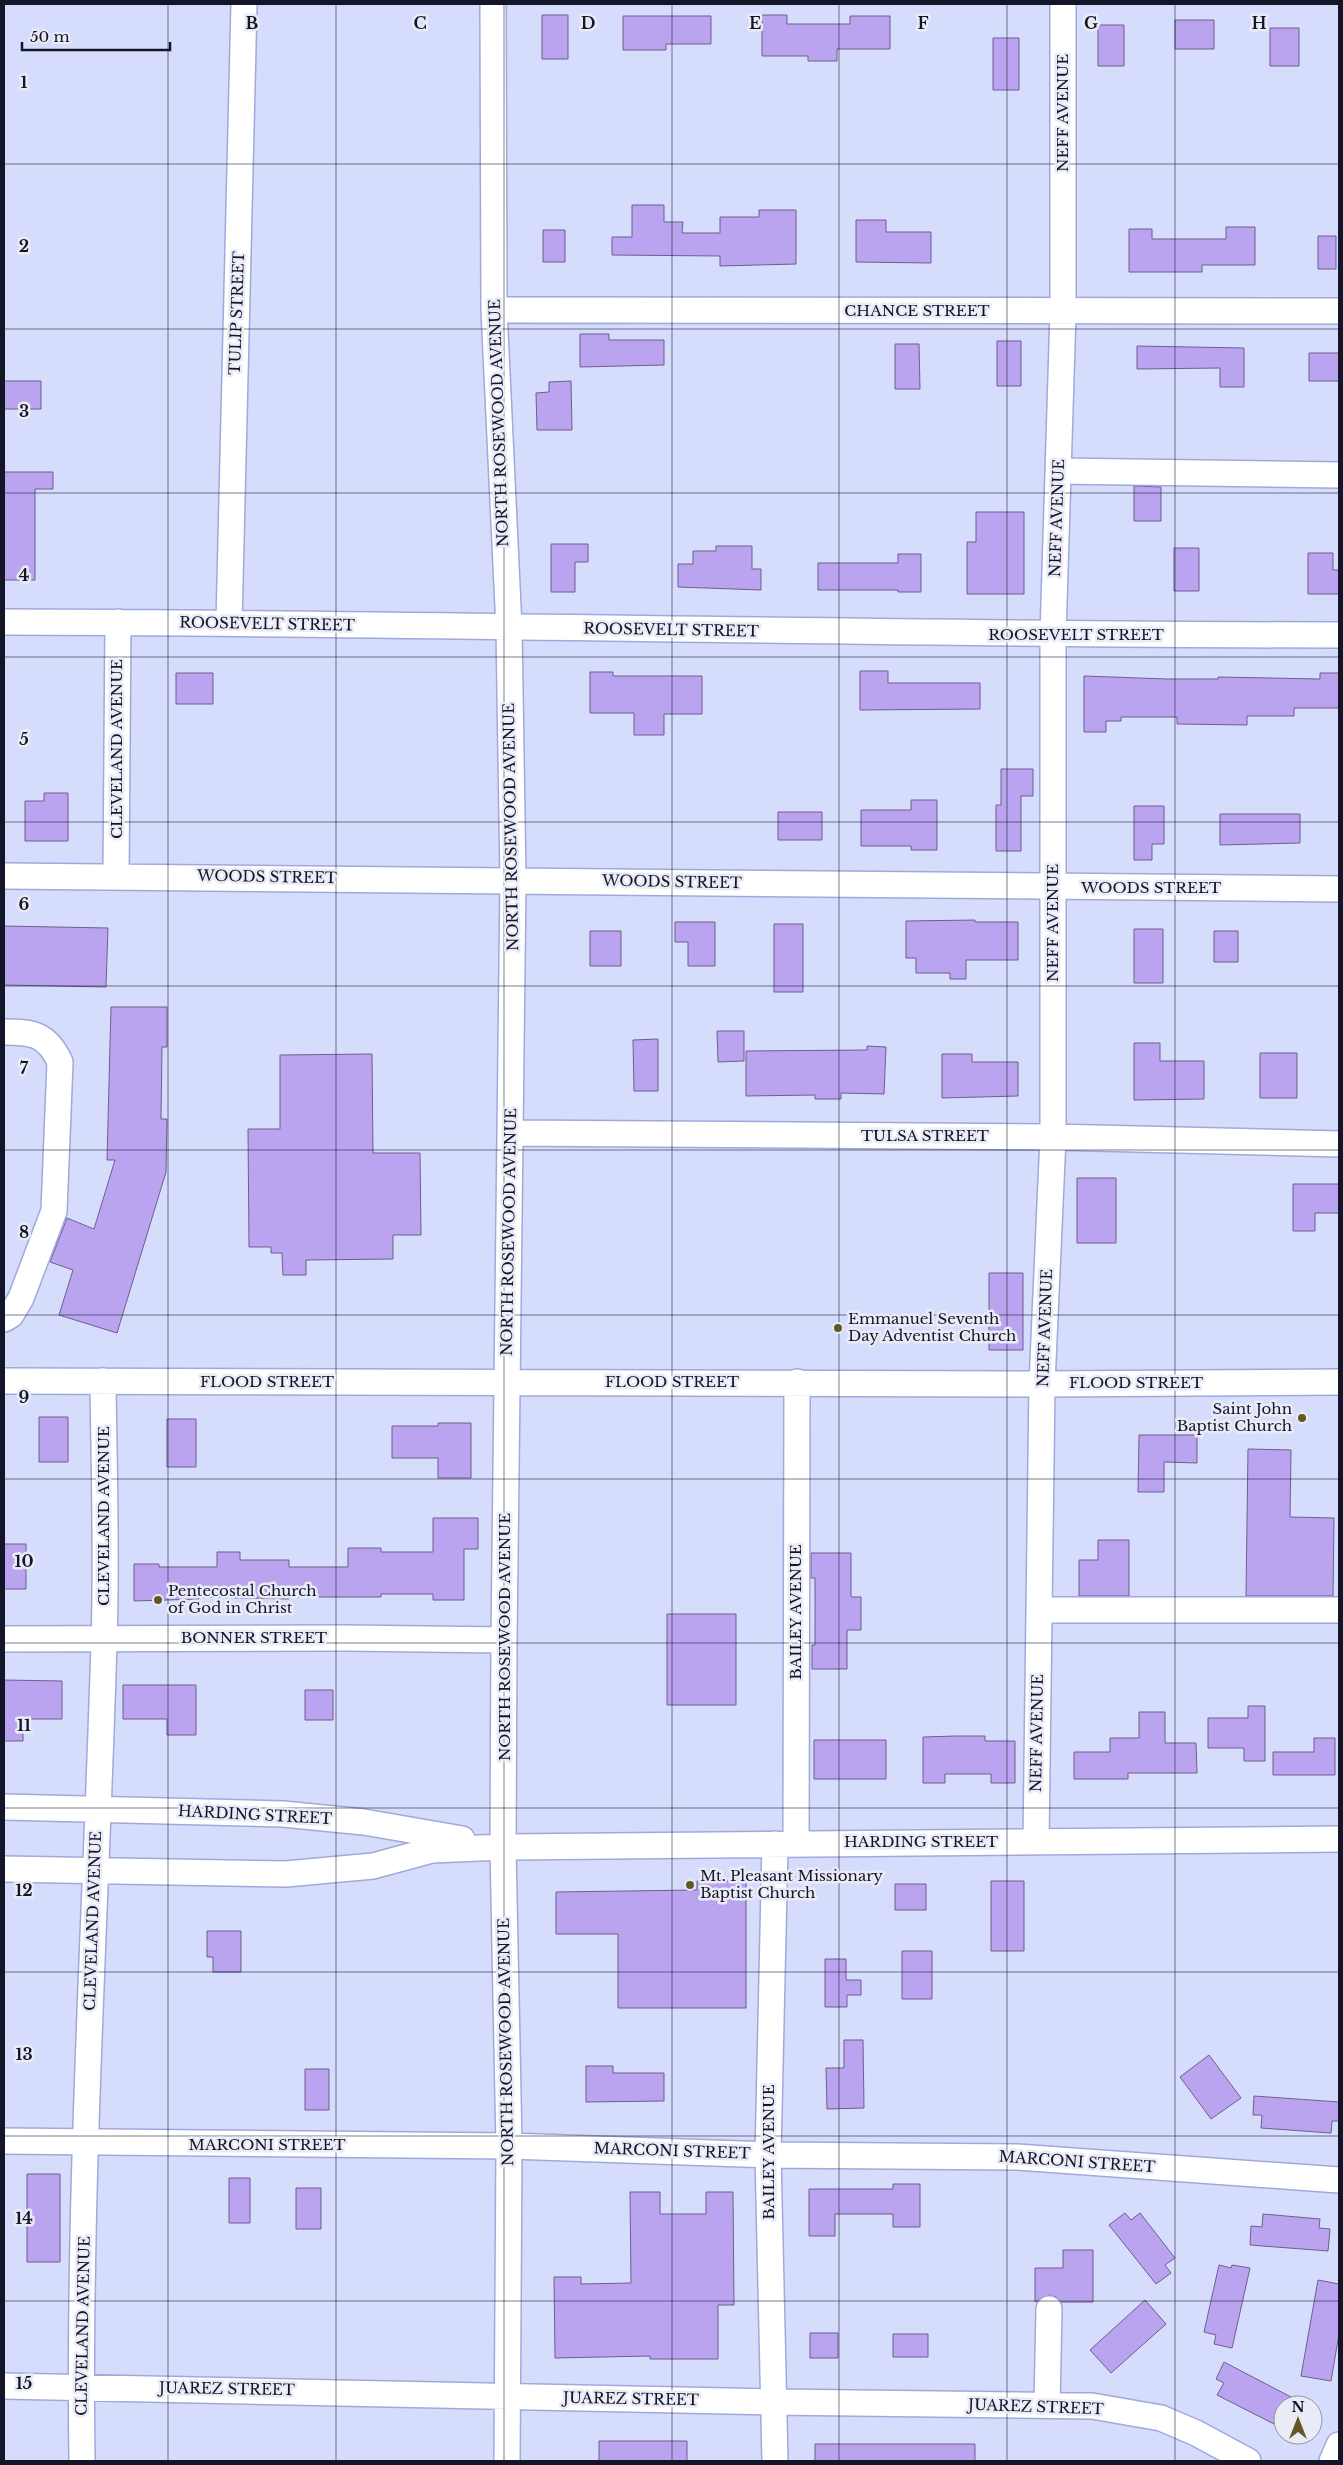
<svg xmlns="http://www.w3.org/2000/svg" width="1343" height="2465" font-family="'Libre Baskerville',serif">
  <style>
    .building { fill: #baa4ef; stroke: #6d5f8e }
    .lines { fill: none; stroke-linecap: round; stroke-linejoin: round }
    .minor-casing { stroke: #a0a9dc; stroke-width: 28 }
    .minor { stroke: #fff; stroke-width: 25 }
    .grid { fill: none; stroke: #131528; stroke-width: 1; stroke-opacity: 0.55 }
    .poi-dot { fill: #635825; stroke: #e9ebf6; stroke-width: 2 }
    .labels { text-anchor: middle; stroke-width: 5; stroke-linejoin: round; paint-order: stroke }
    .street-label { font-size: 15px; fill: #131528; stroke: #e9ebf6 }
    .poi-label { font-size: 15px; fill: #131528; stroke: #e9ebf6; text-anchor: start }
    .grid-label { font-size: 16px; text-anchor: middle; font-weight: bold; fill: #131528; stroke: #e9ebf6; stroke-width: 5; stroke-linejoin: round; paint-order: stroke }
  </style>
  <rect width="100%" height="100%" fill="#d6dcfc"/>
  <path class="building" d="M542,15H568V59H542Z
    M762,15H787V24H850V16H890V49H837V61H808V56H762Z
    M623,16H711V44H666V50H623Z
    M1175,20H1214V49H1175Z
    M1098,25H1124V66H1098Z
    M1270,28H1299V66H1270Z
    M993,38H1019V90H993Z
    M632,205H664V222H683L682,233H720V217H759V210H796V264L720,266V256L612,255V237H632Z
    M856,220H886V232H931V263L856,262Z
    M1226,227H1255V265H1202V272H1129V229H1152V239H1226Z
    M543,230H565V262H543Z
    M1318,236H1336V269H1318Z
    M580,334H609V340H664V365L580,367Z
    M997,341H1021V386H997Z
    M895,344H919L920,389H895Z
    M1137,346L1244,348V387H1220V368L1137,369Z
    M1309,353H1339V381H1309Z
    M4,381H41V409H4Z
    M571,381L572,430H537L536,393L549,392V382Z
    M4,472H53V489H35V580H4Z
    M1134,486L1161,487V521H1134Z
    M976,512H1024V594H967V542H976Z
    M551,544H588V562H575V592H551Z
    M716,546H752V569H761V590L678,587V564H693V551H716Z
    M1174,548H1199V591H1174Z
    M1308,553H1333V570H1339V594H1308Z
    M898,554H921V592H898V590H818V563H898Z
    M860,671H888V683H980V709L860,710Z
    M590,672H613V676H702V714H664V735H634V713H590Z
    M176,673H213V704H176Z
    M1320,673H1339V708H1294V716H1247V725L1177,724V717H1121V721H1106V732H1084V676L1167,679H1218V677L1320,679Z
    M1001,769H1033V796H1021V851H996V805H1001Z
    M44,793H68V841H25V801H44Z
    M911,800H937V850H911V846H861V810H911Z
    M1134,806H1164V844H1152V860H1134Z
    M778,812H822V840H778Z
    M1220,814H1300V843L1220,845Z
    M975,920V922H1018V960H966V979H950V973H916V958H906V921Z
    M675,922H715V966H688V942H675Z
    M774,924H803V992H774Z
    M4,926L108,928L106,987L4,985Z
    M1134,929H1163V983H1134Z
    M590,931H621V966H590Z
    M1214,931H1238V962H1214Z
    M111,1007H167V1047H162L161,1119H167L166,1172L117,1333L59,1315L73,1270L50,1262L67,1218L94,1229L115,1160H107Z
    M717,1031H744V1061L718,1062Z
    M658,1039V1091H634L633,1040Z
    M1134,1043H1160V1061H1204V1099L1134,1100Z
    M867,1046L886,1047L884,1094L841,1093V1099H815V1095L746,1096V1051L867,1050Z
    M1260,1053H1297V1098H1260Z
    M372,1054L373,1153H420L421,1235H393V1259L306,1260V1275H283L282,1253H271V1247H249L248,1129H280V1055Z
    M942,1054H972V1062H1018V1096L942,1098Z
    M1077,1178H1116V1243H1077Z
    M1293,1184H1339V1213H1315V1231H1293Z
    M989,1273H1023V1350H989Z
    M39,1417H68V1462H39Z
    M167,1419H196V1467H167Z
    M438,1423H471V1478H438V1458H392V1426H438Z
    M1139,1435H1197V1463L1164,1462V1492H1138Z
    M1248,1449L1291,1450L1290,1517L1334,1518L1333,1596H1246Z
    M433,1518H478V1549H464V1600H433V1594H381V1597H289V1599L199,1597V1599L134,1601V1564H159V1567H217V1552H240V1560H289V1567H348V1548H381V1552H433Z
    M1098,1540H1129V1596H1079V1560H1098Z
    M4,1544H26V1589H4Z
    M811,1553H851V1597H861V1630H847V1669H812V1645H815V1578H811Z
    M667,1614H736V1705H667Z
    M4,1680L62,1681V1719H23V1741H4Z
    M123,1685H196V1735H167V1719H123Z
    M305,1690H333V1720H305Z
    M1248,1706H1265V1761H1244V1748H1208V1718H1248Z
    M1139,1712H1165V1743H1196L1197,1773H1128V1779H1074V1752H1110V1738H1139Z
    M956,1736H985V1741H1015V1783H991V1774H945V1783H923V1737Z
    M1314,1738H1335V1775H1273V1752H1314Z
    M814,1740H886V1779H814Z
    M697,1881H746V2008H618V1934H556V1892L697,1890Z
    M991,1881H1024V1951H991Z
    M895,1884H926V1910H895Z
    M207,1931H241V1972H213V1957H207Z
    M902,1951H932V1999H902Z
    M825,1959H846V1980H861V1995H847V2007H825Z
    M844,2040H863L864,2108L827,2109L826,2068H844Z
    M1209,2055L1241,2098L1211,2119L1180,2077Z
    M586,2066H613V2073H664V2101L586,2102Z
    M305,2069H329V2110H305Z
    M1254,2096L1339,2102V2121H1332L1331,2133L1261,2128L1262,2115H1253Z
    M27,2174H60V2262H27Z
    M229,2178H250V2223H229Z
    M893,2184H920V2227H893V2214H835V2236H809V2189H893Z
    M296,2188H321V2229H296Z
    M630,2192H660V2214H706V2192H733L734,2305H718V2359H650V2356L555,2358L554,2277H581V2284L631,2283Z
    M1125,2213L1131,2220L1140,2213L1175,2258L1165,2265L1171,2273L1156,2284L1109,2225Z
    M1263,2214L1320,2219L1319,2228L1330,2229L1328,2251L1250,2245L1251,2226L1262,2227Z
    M1063,2250H1093V2302H1061L1056,2297L1049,2295L1035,2302V2268H1063Z
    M1219,2265L1231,2268L1232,2265L1250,2268L1232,2348L1214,2344L1216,2335L1204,2332Z
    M1318,2280L1339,2284V2334L1331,2381L1301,2376Z
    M1145,2300L1166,2324L1111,2373L1090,2350Z
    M810,2333H838V2358H810Z
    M893,2334H928V2357H893Z
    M1224,2362L1291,2397L1287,2405H1283V2412L1276,2425L1217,2395L1224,2383L1216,2379Z
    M599,2441H687V2461H599Z
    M815,2444H975V2461H815Z"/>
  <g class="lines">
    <defs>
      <path id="minor" d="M493,4L494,310L509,628L513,880L504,1640L503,1847L509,2146L507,2461
        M494,310L1339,311
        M1059,471L1339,475
        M4,622C449,623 894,635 1339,635
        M229,623L244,4
        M4,876L1339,889
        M116,876L118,622
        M4,1032C33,1032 47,1034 60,1062L54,1211L21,1298L11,1315L4,1319
        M510,1133L1053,1137L1339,1144
        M4,1381L1042,1384L1339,1382
        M1039,1610H1339
        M4,1639L345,1638L504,1640
        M4,1807L283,1814L364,1822L462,1839
        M1036,1842L1042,1384L1053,1137V635L1063,312V4
        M796,1843L797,1382
        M4,1869L286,1874L373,1866L432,1850L503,1847L1339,1839
        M4,2141L509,2146L768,2155L1017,2157L1339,2180
        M4,2386L773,2402L1092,2406L1161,2418L1196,2433L1248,2461
        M1047,2405L1049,2309
        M82,2461C78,2188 96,1915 104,1642C107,1555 104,1468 103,1381
        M775,2461L768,2155L775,1844
        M1332,2461L1339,2445"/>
    </defs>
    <use href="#minor" class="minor-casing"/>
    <use href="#minor" class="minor"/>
  </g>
  <path class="grid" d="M168,4V2461M336,4V2461M504,4V2461M672,4V2461M839,4V2461M1007,4V2461M1175,4V2461M4,164H1339M4,329H1339M4,493H1339M4,657H1339M4,822H1339M4,986H1339M4,1150H1339M4,1315H1339M4,1479H1339M4,1643H1339M4,1808H1339M4,1972H1339M4,2136H1339M4,2301H1339"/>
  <g class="poi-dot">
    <circle cx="838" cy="1328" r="5"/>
    <circle cx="1302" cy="1418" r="5"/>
    <circle cx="158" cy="1600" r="5"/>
    <circle cx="690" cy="1885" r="5"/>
  </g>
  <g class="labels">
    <g class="street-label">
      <text transform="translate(1063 113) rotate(-90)" y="5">NEFF AVENUE</text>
      <text x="917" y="316">CHANCE STREET</text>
      <text transform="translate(237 313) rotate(-88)" y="5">TULIP STREET</text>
      <text transform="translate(499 423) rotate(-92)" y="5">NORTH ROSEWOOD AVENUE</text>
      <text transform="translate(1057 518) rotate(-88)" y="5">NEFF AVENUE</text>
      <text transform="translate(267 624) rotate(1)" y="5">ROOSEVELT STREET</text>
      <text transform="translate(671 630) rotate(1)" y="5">ROOSEVELT STREET</text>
      <text x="1076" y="640">ROOSEVELT STREET</text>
      <text transform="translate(117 749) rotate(-90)" y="5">CLEVELAND AVENUE</text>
      <text transform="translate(511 827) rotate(-91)" y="5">NORTH ROSEWOOD AVENUE</text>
      <text transform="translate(267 877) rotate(1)" y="5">WOODS STREET</text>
      <text transform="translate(672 882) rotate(1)" y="5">WOODS STREET</text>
      <text x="1151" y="893">WOODS STREET</text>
      <text transform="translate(1053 923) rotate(-90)" y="5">NEFF AVENUE</text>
      <text x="925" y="1141">TULSA STREET</text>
      <text transform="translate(509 1232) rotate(-89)" y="5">NORTH ROSEWOOD AVENUE</text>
      <text transform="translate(1045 1328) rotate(-88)" y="5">NEFF AVENUE</text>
      <text x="267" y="1387">FLOOD STREET</text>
      <text x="672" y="1387">FLOOD STREET</text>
      <text x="1136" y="1388">FLOOD STREET</text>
      <text transform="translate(104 1516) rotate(-90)" y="5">CLEVELAND AVENUE</text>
      <text transform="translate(796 1612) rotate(-90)" y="5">BAILEY AVENUE</text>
      <text transform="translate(505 1637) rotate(-90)" y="5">NORTH ROSEWOOD AVENUE</text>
      <text x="254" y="1643">BONNER STREET</text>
      <text transform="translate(1037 1733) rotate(-89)" y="5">NEFF AVENUE</text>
      <text transform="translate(255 1815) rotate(3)" y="5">HARDING STREET</text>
      <text x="921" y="1847">HARDING STREET</text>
      <text transform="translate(93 1921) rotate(-88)" y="5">CLEVELAND AVENUE</text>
      <text transform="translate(506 2042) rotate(-91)" y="5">NORTH ROSEWOOD AVENUE</text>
      <text x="267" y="2150">MARCONI STREET</text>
      <text transform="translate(672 2151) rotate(2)" y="5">MARCONI STREET</text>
      <text transform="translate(769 2152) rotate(-90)" y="5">BAILEY AVENUE</text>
      <text transform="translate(1077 2162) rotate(4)" y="5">MARCONI STREET</text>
      <text transform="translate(83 2326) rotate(-89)" y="5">CLEVELAND AVENUE</text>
      <text transform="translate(227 2389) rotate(1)" y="5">JUAREZ STREET</text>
      <text transform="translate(631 2399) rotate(1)" y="5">JUAREZ STREET</text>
      <text transform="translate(1036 2407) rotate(2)" y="5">JUAREZ STREET</text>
    </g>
    <g class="poi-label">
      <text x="848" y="1324">Emmanuel Seventh<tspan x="848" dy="17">Day Adventist Church</tspan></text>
      <text x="1292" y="1414" text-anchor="end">Saint John<tspan x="1292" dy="17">Baptist Church</tspan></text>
      <text x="168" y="1596">Pentecostal Church<tspan x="168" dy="17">of God in Christ</tspan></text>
      <text x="700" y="1881">Mt. Pleasant Missionary<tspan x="700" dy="17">Baptist Church</tspan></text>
    </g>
  </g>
  <g class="grid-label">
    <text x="252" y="29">B</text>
    <text x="420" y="29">C</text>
    <text x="588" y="29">D</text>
    <text x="755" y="29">E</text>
    <text x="923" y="29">F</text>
    <text x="1091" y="29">G</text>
    <text x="1259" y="29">H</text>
    <text x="24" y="88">1</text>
    <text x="24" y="252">2</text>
    <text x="24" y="417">3</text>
    <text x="24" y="581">4</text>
    <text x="24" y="745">5</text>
    <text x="24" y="910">6</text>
    <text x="24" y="1074">7</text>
    <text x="24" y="1238">8</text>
    <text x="24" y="1403">9</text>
    <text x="24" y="1567">10</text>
    <text x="24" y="1731">11</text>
    <text x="24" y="1896">12</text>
    <text x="24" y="2060">13</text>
    <text x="24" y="2224">14</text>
    <text x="24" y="2389">15</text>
  </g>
  <rect width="1343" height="2465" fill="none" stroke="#131528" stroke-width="10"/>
  <g transform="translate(1298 2420)"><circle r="24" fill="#e9ebf6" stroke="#9395a4"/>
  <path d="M0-4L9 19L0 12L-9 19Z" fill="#635825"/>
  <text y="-8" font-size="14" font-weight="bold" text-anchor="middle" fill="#131528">N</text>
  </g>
  <path d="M22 42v8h148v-8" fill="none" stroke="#131528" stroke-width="2.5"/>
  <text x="30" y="42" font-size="15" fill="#131528" stroke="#e9ebf6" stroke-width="4" paint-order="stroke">50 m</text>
</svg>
